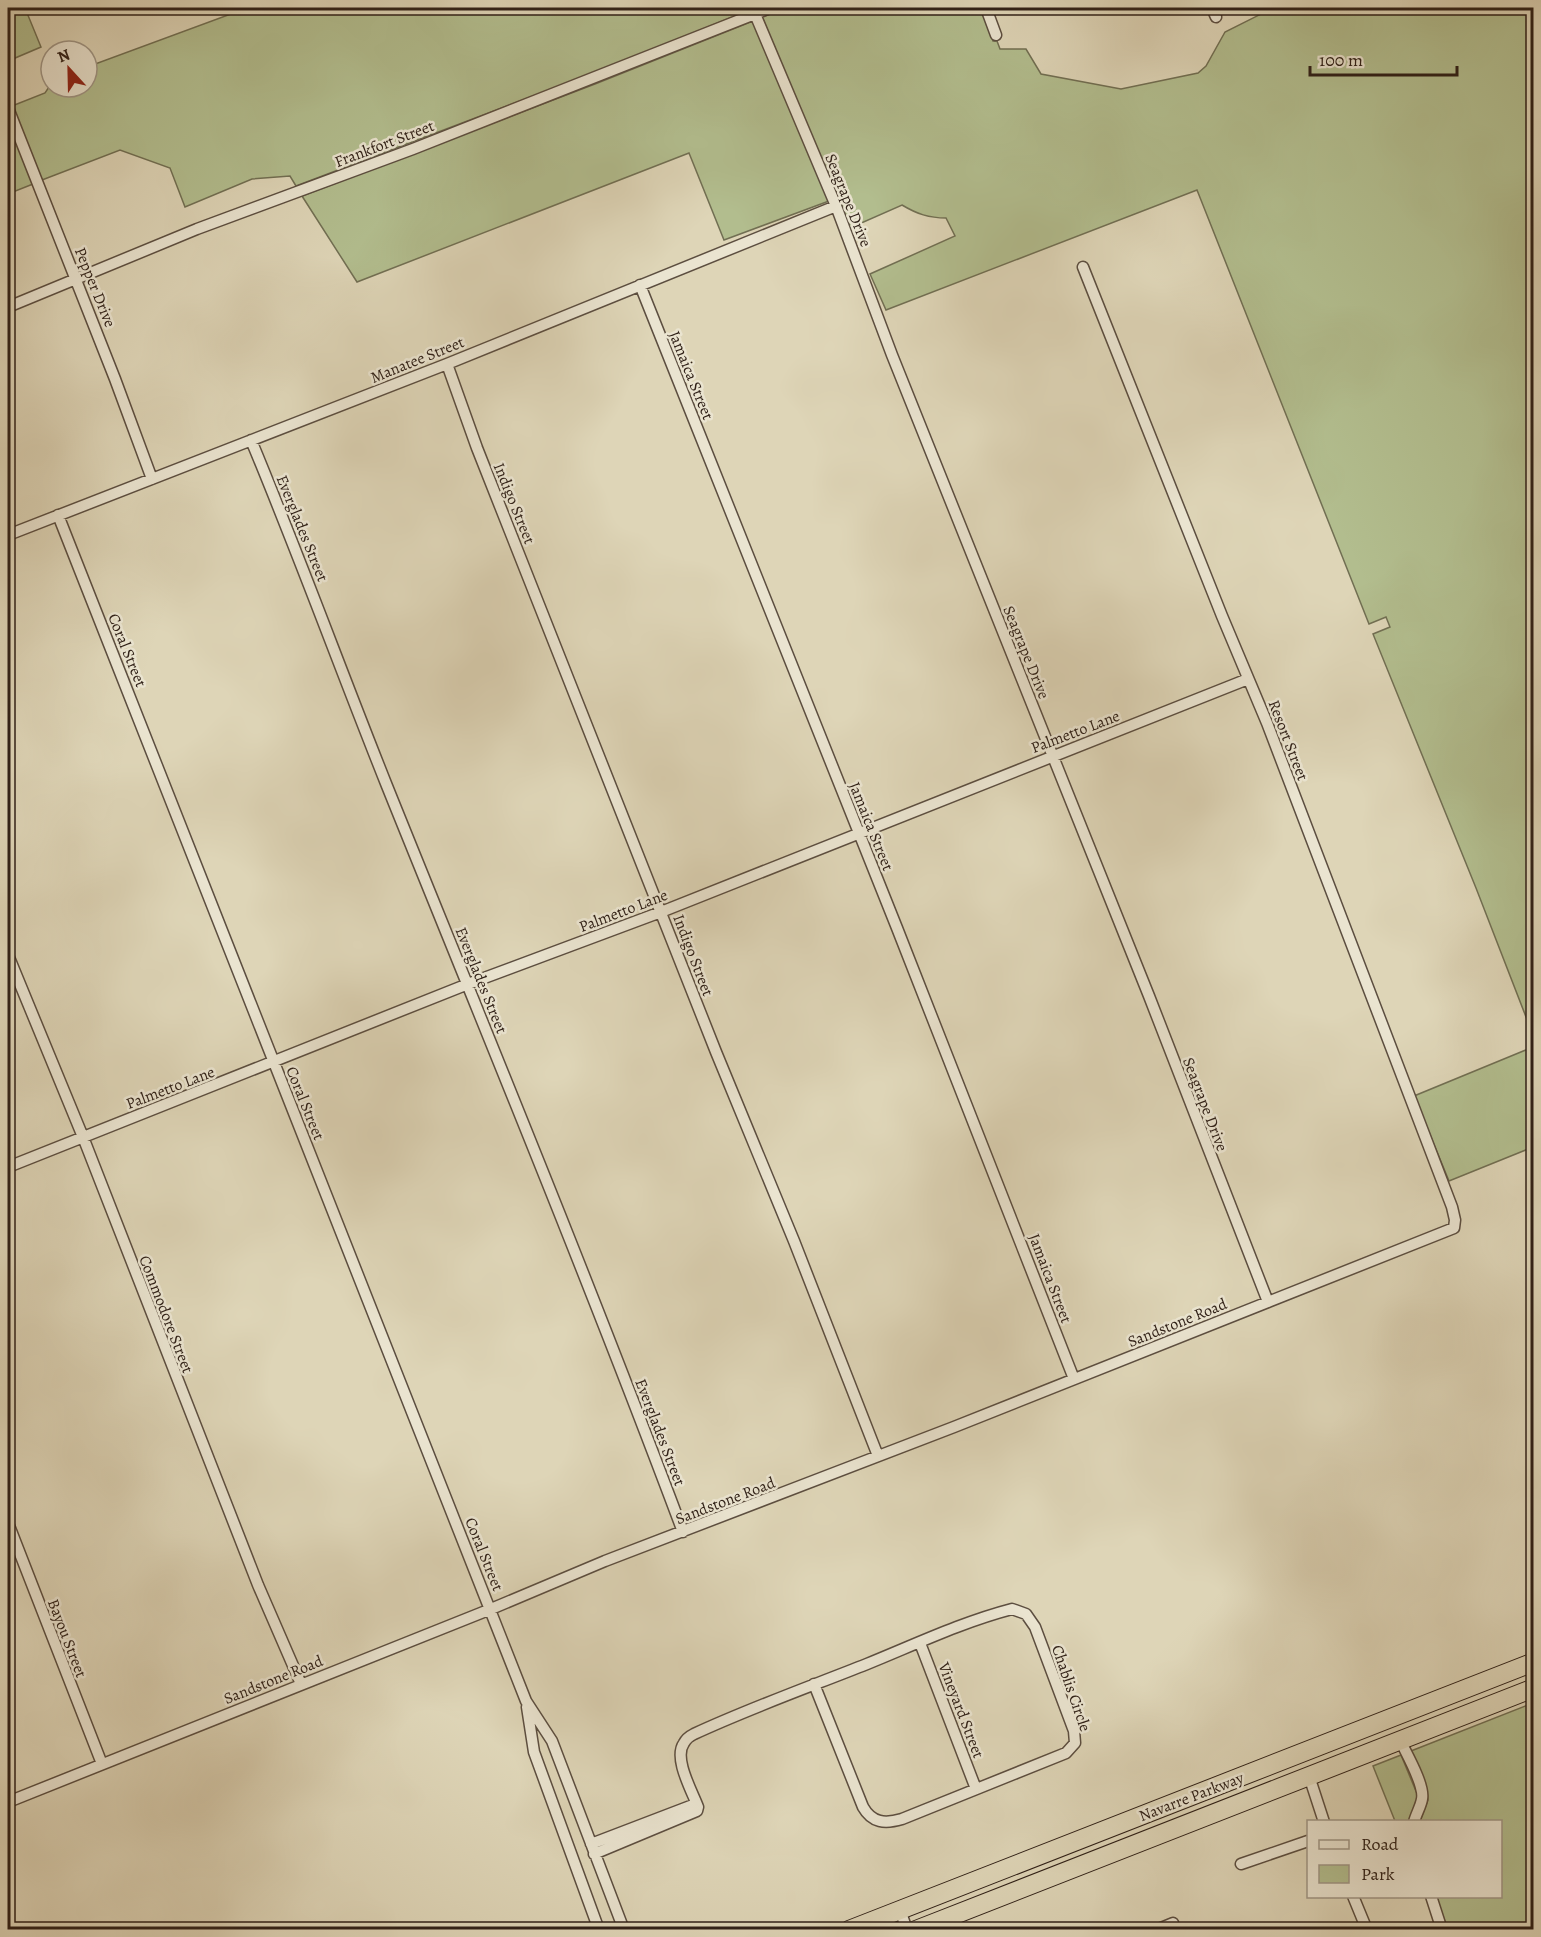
<svg xmlns="http://www.w3.org/2000/svg" width="1541" height="1937" font-family="Alegreya,serif">
  <style>
    .green { fill: #b2bd8e; stroke: #716f53; stroke-width: 1.5 }
    .lines { fill: none; stroke-linecap: round; stroke-linejoin: round }
    .minor-casing { stroke: #5c4e40; stroke-width: 13 }
    .trunk-casing { stroke: #302118; stroke-width: 20 }
    .minor { stroke: #eae4d0; stroke-width: 10 }
    .trunk { stroke: #ded5b7; stroke-width: 18 }
    .labels { text-anchor: middle; stroke-width: 5; stroke-linejoin: round; paint-order: stroke }
    .street-label { font-size: 16px; fill: #302118; stroke: #eae4d0 }
  </style>
  <rect width="100%" height="100%" fill="#ded5b7"/>
  <filter id="stains"><feTurbulence type="fractalNoise" baseFrequency=".00333" numOctaves="4"/><feColorMatrix values="0 0 0 0 .2 0 0 0 0 .09 0 0 0 0 .02 0 0 0 .5 -.17"/></filter>
  <radialGradient id="worn" r=".72"><stop offset=".6" stop-color="#630" stop-opacity="0"/><stop offset="1" stop-color="#630" stop-opacity=".3"/></radialGradient>
  <path class="green" d="M8,8H25L41,47L8,61Z
    M247,8H755L591,74L296,186L290,176L252,179L185,207L170,168L120,150L42,180L12,106L45,93L51,84V87H87V67Z
    M786,8H981L993,41H997L1000,49H1026L1041,74L1121,89L1198,73L1206,66L1225,32L1273,8H1533V1035L1476,888L1373,634L1390,627L1386,617L1369,624L1197,190L886,310L870,274L955,236L946,218C929,218 917,214 902,205L850,228L762,17Z
    M753,21L829,201L724,240L689,153L357,282L302,196L595,84Z
    M8,122L33,184L8,194Z
    M1533,1047V1147L1449,1181L1414,1096Z
    M1533,1703V1929H1477L1474,1924L1461,1929H1447L1442,1918L1437,1897L1500,1896V1822L1420,1821L1428,1800L1427,1791L1411,1751Z
    M1401,1755L1418,1796L1409,1821H1395L1373,1766Z"/>
  <g class="lines">
    <defs>
      <path id="minor" d="M986,8L996,35
        M1212,8L1216,17
        M755,14L836,206L892,355L1149,996L1268,1302
        M8,108L115,379L152,479
        M640,285L897,928L1074,1379
        M8,307L197,229L413,149L770,8
        M447,364L477,448L716,1052L794,1241L878,1456
        M251,440C299,555 341,671 387,786C487,1034 589,1281 683,1532
        M58,515L526,1701L552,1741L624,1930
        M8,535L447,364L836,206
        M8,955L83,1137L258,1585L301,1684
        M8,1167L468,984L661,912L1248,679
        M8,1523L102,1764
        M920,1643L976,1789
        M527,1707L534,1752L599,1930
        M1400,1740C1406,1753 1425,1785 1422,1799C1421,1806 1416,1814 1414,1822
        M1309,1776L1324,1822
        M8,1802L491,1609L605,1561L954,1427L1454,1228L1455,1220L1452,1207L1267,723L1222,616L1083,267
        M698,1807C692,1791 673,1758 684,1743C686,1739 690,1736 694,1734C750,1708 809,1687 867,1664C914,1645 962,1622 1012,1609L1026,1614L1035,1627L1074,1731L1075,1743L1066,1753L902,1819C885,1824 872,1823 863,1807L814,1684
        M591,1844L693,1805L698,1807
        M594,1854L697,1811L698,1807
        M1241,1864L1308,1841
        M1353,1896L1367,1930
        M1431,1896L1442,1930
        M900,1910L907,1930
        M1156,1930L1173,1923"/>
      <path id="trunk" d="M849,1930L1534,1662
        M916,1930L1534,1688"/>
    </defs>
    <use href="#minor" class="minor-casing"/>
    <use href="#trunk" class="trunk-casing"/>
    <use href="#minor" class="minor"/>
    <use href="#trunk" class="trunk"/>
  </g>
  <g class="labels">
    <g class="street-label">
      <text transform="translate(384 143) rotate(-21)" y="6">Frankfort Street</text>
      <text transform="translate(849 200) rotate(68)" y="6">Seagrape Drive</text>
      <text transform="translate(96 287) rotate(68)" y="6">Pepper Drive</text>
      <text transform="translate(417 359) rotate(-22)" y="6">Manatee Street</text>
      <text transform="translate(692 375) rotate(68)" y="6">Jamaica Street</text>
      <text transform="translate(515 503) rotate(68)" y="6">Indigo Street</text>
      <text transform="translate(303 528) rotate(68)" y="6">Everglades Street</text>
      <text transform="translate(128 650) rotate(68)" y="6">Coral Street</text>
      <text transform="translate(1027 652) rotate(68)" y="6">Seagrape Drive</text>
      <text transform="translate(1075 731) rotate(-21)" y="6">Palmetto Lane</text>
      <text transform="translate(1289 740) rotate(69)" y="6">Resort Street</text>
      <text transform="translate(872 826) rotate(68)" y="6">Jamaica Street</text>
      <text transform="translate(623 910) rotate(-21)" y="6">Palmetto Lane</text>
      <text transform="translate(694 955) rotate(69)" y="6">Indigo Street</text>
      <text transform="translate(482 980) rotate(68)" y="6">Everglades Street</text>
      <text transform="translate(170 1087) rotate(-21)" y="6">Palmetto Lane</text>
      <text transform="translate(306 1103) rotate(68)" y="6">Coral Street</text>
      <text transform="translate(1206 1104) rotate(69)" y="6">Seagrape Drive</text>
      <text transform="translate(1051 1278) rotate(69)" y="6">Jamaica Street</text>
      <text transform="translate(167 1314) rotate(69)" y="6">Commodore Street</text>
      <text transform="translate(1177 1322) rotate(-22)" y="6">Sandstone Road</text>
      <text transform="translate(661 1432) rotate(69)" y="6">Everglades Street</text>
      <text transform="translate(725 1500) rotate(-21)" y="6">Sandstone Road</text>
      <text transform="translate(485 1554) rotate(68)" y="6">Coral Street</text>
      <text transform="translate(68 1638) rotate(69)" y="6">Bayou Street</text>
      <text transform="translate(273 1679) rotate(-22)" y="6">Sandstone Road</text>
      <text transform="translate(1072 1688) rotate(71)" y="6">Chablis Circle</text>
      <text transform="translate(962 1710) rotate(69)" y="6">Vineyard Street</text>
      <text transform="translate(1191 1796) rotate(-21)" y="6">Navarre Parkway</text>
    </g>
  </g>
  <rect width="1541" height="1937" fill="none" stroke="#ded5b7" stroke-width="30"/>
  <rect x="9" y="9" width="1523" height="1919" fill="none" stroke="#302118" stroke-width="3"/>
  <rect x="15" y="15" width="1511" height="1907" fill="none" stroke="#302118" stroke-width="1.5"/>
  <rect x="1307" y="1820" width="195" height="78" fill="#eae4d0" stroke="#a09686" stroke-width="1.5"/>
  <rect x="1319" y="1840" width="30" height="9" fill="#eae4d0" stroke="#a09686" stroke-width="1.5"/>
  <text x="1361" y="1850" font-size="18" fill="#302118">Road</text>
  <rect x="1319" y="1865" width="30" height="18" fill="#b2bd8e" stroke="#a09686" stroke-width="1.5"/>
  <text x="1361" y="1880" font-size="18" fill="#302118">Park</text>
  <g transform="translate(69 69) rotate(338)"><circle r="28" fill="#eae4d0" stroke="#a09686" stroke-width="1.5"/>
  <path d="M0-4.5L10 22L0 15L-10 22Z" fill="#8f2418"/>
  <text y="-9" font-size="16" font-weight="bold" text-anchor="middle" fill="#302118">N</text>
  </g>
  <path d="M1310 66v9h147v-9" fill="none" stroke="#302118" stroke-width="3"/>
  <text x="1319" y="66" font-size="18" fill="#302118" stroke="#eae4d0" stroke-width="4.5" paint-order="stroke">100 m</text>
  <rect width="100%" height="100%" filter="url(#stains)"/>
  <rect width="100%" height="100%" fill="url(#worn)"/>
</svg>
